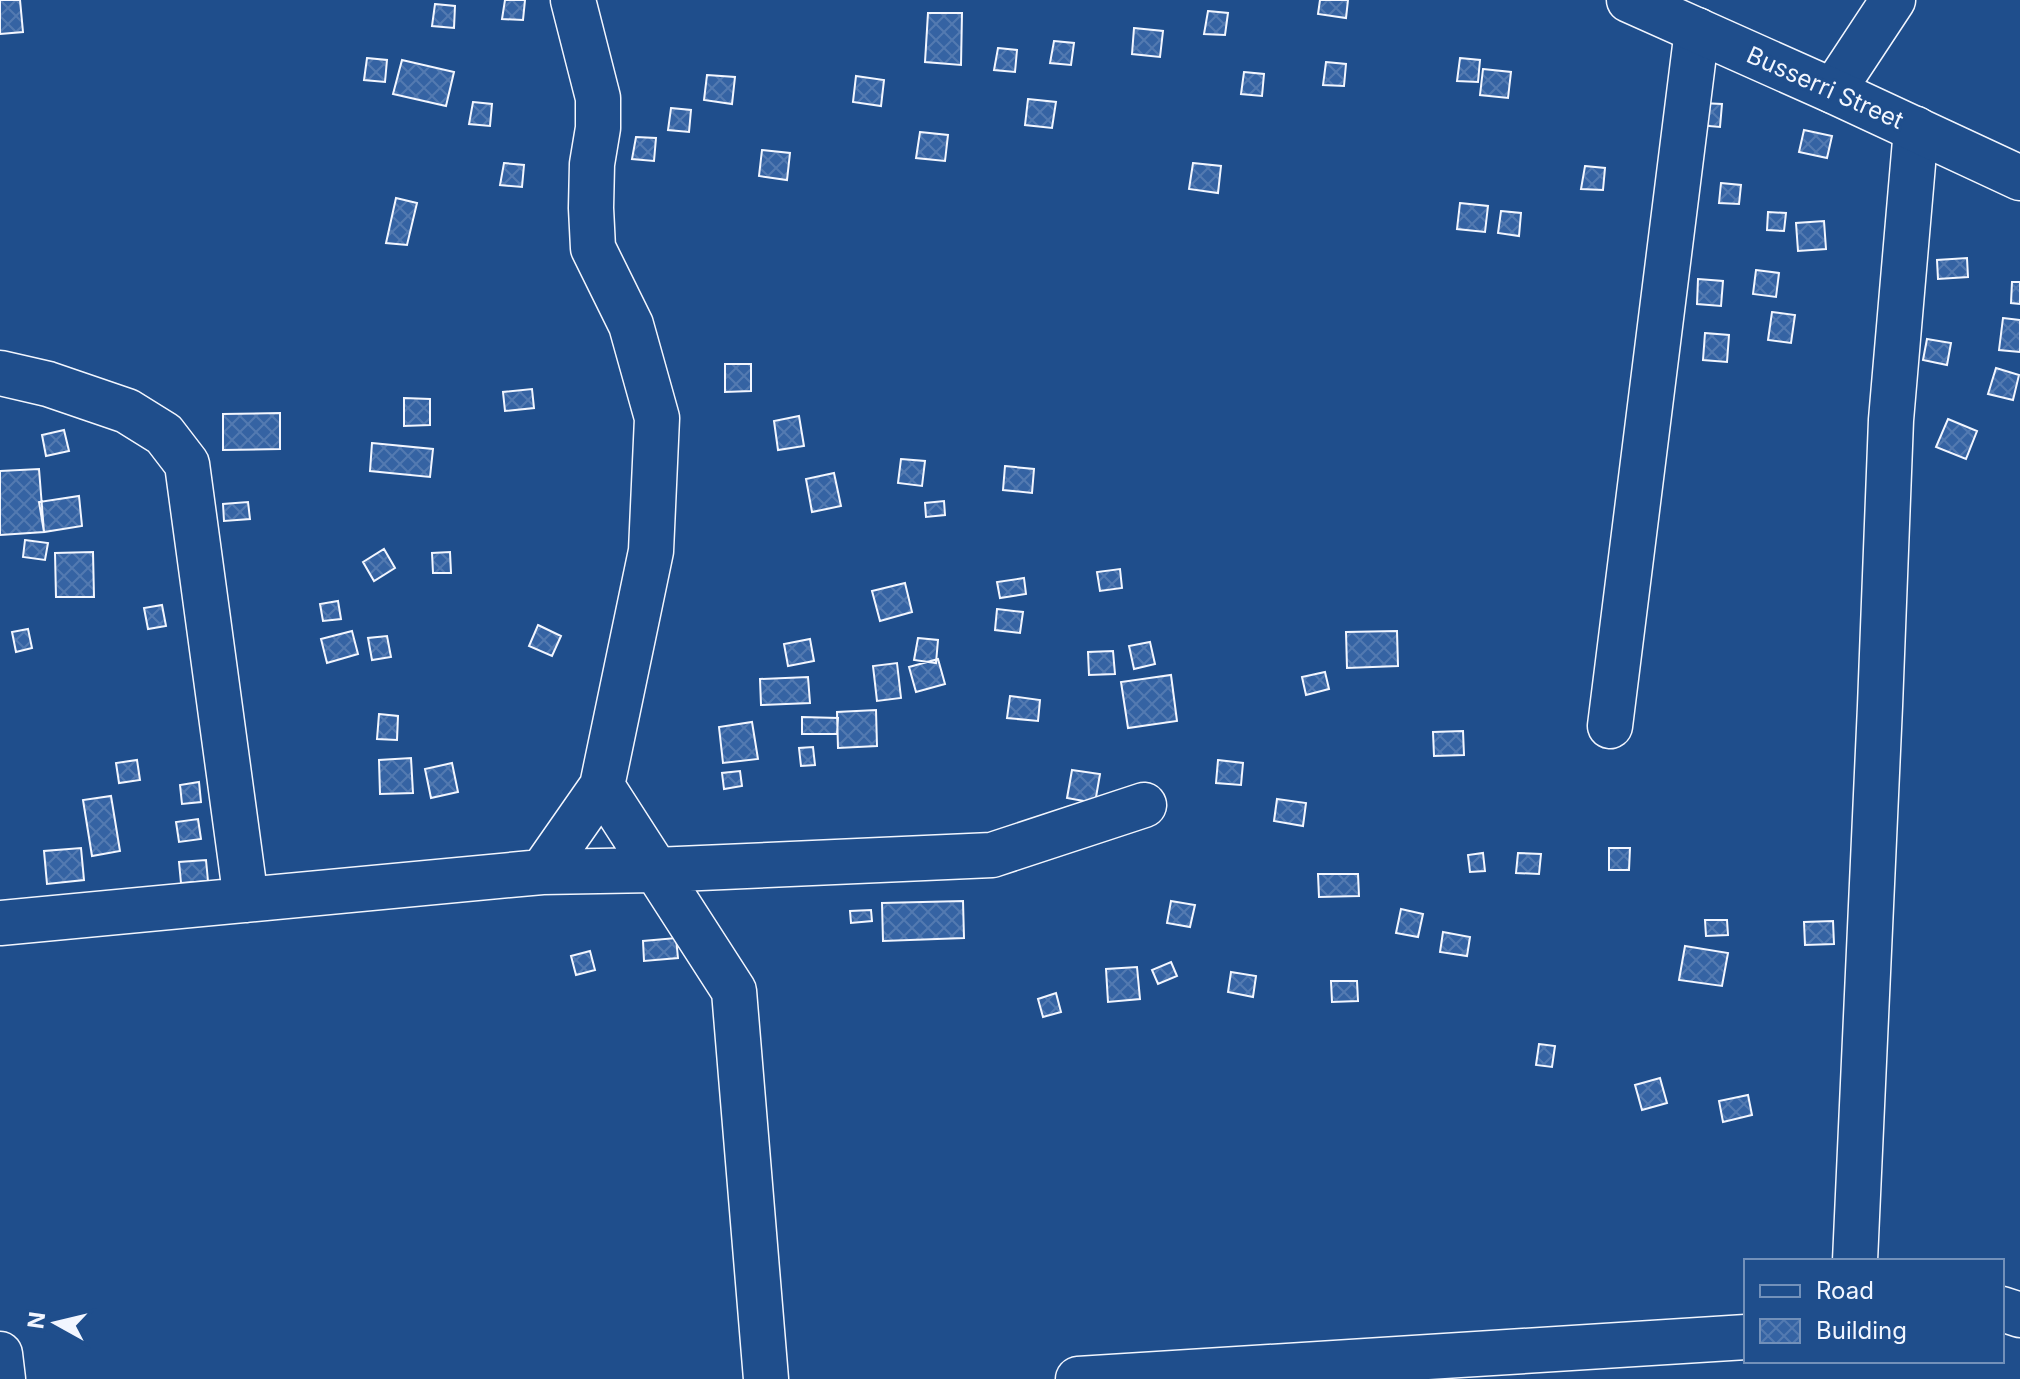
<svg xmlns="http://www.w3.org/2000/svg" width="2020" height="1379" font-family="Inter,sans-serif">
  <style>
    .building { fill: url(#building-cross-hatch); stroke: #f2f6ff; stroke-width: 2 }
    .lines { fill: none; stroke-linecap: round; stroke-linejoin: round }
    .minor-casing { stroke: #f2f6ff; stroke-width: 47 }
    .major-casing { stroke: #f2f6ff; stroke-width: 47 }
    .minor { stroke: #1f4e8c; stroke-width: 44 }
    .major { stroke: #1f4e8c; stroke-width: 44 }
    .labels { text-anchor: middle; stroke-width: 6; stroke-linejoin: round; paint-order: stroke }
    .street-label { font-size: 24px; fill: #f2f6ff; stroke: #1f4e8c }
  </style>
  <defs>
    <pattern id="building-cross-hatch" width="8" height="8" patternUnits="userSpaceOnUse" patternTransform="scale(2)"><rect width="8" height="8" fill="#3563a3"/><path d="M0 0l8 8M0 8l8-8" fill="none" stroke="#537ab1"/></pattern>
  </defs>
  <rect width="100%" height="100%" fill="#1f4e8c"/>
  <path class="building" d="M0,0H20L23,32L0,34Z
    M505,0H525L523,20L502,19Z
    M1320,0H1348L1346,18L1318,14Z
    M435,4L455,6L454,28L432,26Z
    M1208,11L1228,13L1225,35L1204,34Z
    M928,13H962L961,65L925,62Z
    M1134,28L1163,31L1160,57L1132,54Z
    M1054,41L1074,43L1071,65L1050,63Z
    M998,48L1017,50L1015,72L994,70Z
    M367,58L387,60L385,82L364,80Z
    M1460,58L1480,60L1478,82L1457,81Z
    M402,60L454,72L446,106L393,94Z
    M1326,62L1346,64L1344,86L1323,85Z
    M1483,69L1511,72L1508,98L1480,95Z
    M1244,72L1264,74L1262,96L1241,94Z
    M707,75L735,77L732,104L704,100Z
    M856,76L884,80L881,106L853,102Z
    M1028,99L1056,102L1052,128L1025,125Z
    M473,102L492,104L490,126L469,124Z
    M1701,103L1722,104L1720,127L1698,125Z
    M671,108L691,110L689,132L668,130Z
    M1804,130L1832,136L1827,158L1799,152Z
    M920,132L948,135L945,161L916,158Z
    M636,137L656,138L654,161L632,159Z
    M762,150L790,153L787,180L759,176Z
    M504,163L524,165L522,187L500,185Z
    M1193,163L1221,166L1218,193L1189,189Z
    M1585,166L1605,168L1603,190L1581,189Z
    M1721,183L1741,185L1739,204L1719,203Z
    M396,198L417,203L407,245L386,243Z
    M1460,203L1488,206L1485,232L1457,229Z
    M1501,211L1521,213L1519,236L1498,233Z
    M1768,212L1786,213L1784,231L1767,230Z
    M1824,221L1826,249L1798,251L1796,223Z
    M1967,258L1968,277L1938,279L1937,260Z
    M1756,270L1779,273L1776,297L1753,294Z
    M1698,279L1723,281L1721,306L1697,304Z
    M2012,282H2020V304L2011,303Z
    M1772,312L1795,315L1791,343L1768,340Z
    M2003,318L2020,320V352L1999,350Z
    M1705,333L1729,335L1727,362L1703,360Z
    M1927,339L1951,343L1947,365L1923,360Z
    M725,364H751V391L725,392Z
    M1996,368L2019,375L2013,400L1988,394Z
    M532,389L534,408L505,411L503,392Z
    M404,398L430,399V425L404,426Z
    M280,413V449L223,450V414Z
    M799,416L804,446L778,450L774,421Z
    M1948,419L1977,431L1966,459L1936,447Z
    M64,430L69,451L46,456L42,435Z
    M372,443L433,449L430,477L370,471Z
    M901,459L925,461L922,486L898,483Z
    M1005,466L1034,469L1032,493L1003,490Z
    M39,469L44,532L0,535V471Z
    M834,473L841,506L812,512L806,479Z
    M79,496L82,526L44,532L39,502Z
    M944,501L945,515L926,517L925,503Z
    M248,502L250,519L224,521L223,504Z
    M25,540L48,543L45,560L23,557Z
    M384,549L395,568L374,581L363,562Z
    M93,552L94,597H56L55,553Z
    M450,552L451,573H433L432,553Z
    M1120,569L1122,588L1100,591L1097,572Z
    M1024,578L1026,594L1000,598L997,582Z
    M905,583L912,612L880,621L872,591Z
    M338,601L341,619L323,621L320,604Z
    M162,605L166,626L148,629L144,608Z
    M997,609L1023,612L1020,633L995,630Z
    M538,625L561,636L552,656L529,646Z
    M28,629L32,648L16,652L12,632Z
    M352,631L358,654L327,663L321,639Z
    M1397,631L1398,666L1347,668L1346,632Z
    M387,636L391,657L372,660L368,638Z
    M918,638L938,640L936,663L914,660Z
    M810,639L814,661L788,666L784,644Z
    M1150,642L1155,664L1134,669L1129,646Z
    M1113,651L1115,674L1089,675L1088,652Z
    M938,659L945,684L916,692L909,667Z
    M897,663L901,698L877,701L873,666Z
    M1325,672L1329,689L1306,695L1302,677Z
    M1171,675L1177,721L1128,728L1121,682Z
    M808,677L810,703L761,705L760,679Z
    M1010,696L1040,700L1038,721L1007,718Z
    M876,710L877,746L838,748L837,712Z
    M379,714L398,716L397,740L377,739Z
    M802,717L838,718L837,734H802Z
    M752,722L758,759L723,763L719,727Z
    M1463,731L1464,755L1434,756L1433,732Z
    M813,747L815,765L801,766L799,748Z
    M411,758L413,793L380,794L379,760Z
    M137,760L140,780L119,783L116,763Z
    M1218,760L1243,763L1241,785L1216,783Z
    M452,763L458,792L431,798L425,769Z
    M1072,770L1100,774L1095,803L1067,798Z
    M740,771L742,786L724,789L722,773Z
    M199,782L201,802L182,804L180,785Z
    M111,796L120,851L92,856L83,800Z
    M1277,799L1306,803L1303,826L1274,821Z
    M198,819L201,839L179,842L176,822Z
    M81,848L84,880L47,884L44,851Z
    M1609,848H1630L1629,870H1609Z
    M1483,853L1485,871L1470,872L1468,855Z
    M1518,853L1541,854L1539,874L1516,873Z
    M206,860L208,881L181,883L179,862Z
    M1318,874H1358L1359,896L1319,897Z
    M963,901L964,938L883,941L882,903Z
    M1171,901L1195,905L1190,927L1167,923Z
    M1401,909L1423,914L1418,937L1396,933Z
    M871,910L872,921L851,923L850,911Z
    M1705,920H1727L1728,935L1706,936Z
    M1833,921L1834,944L1805,945L1804,922Z
    M1443,932L1470,937L1467,956L1440,952Z
    M676,938L678,958L644,961L643,941Z
    M1685,946L1728,953L1722,986L1679,980Z
    M590,951L595,970L576,975L571,956Z
    M1171,962L1177,976L1158,984L1152,970Z
    M1137,967L1140,999L1108,1002L1106,969Z
    M1231,972L1256,976L1253,997L1228,992Z
    M1331,981H1357L1358,1001L1332,1002Z
    M1056,993L1061,1012L1043,1017L1038,999Z
    M1539,1044L1555,1046L1552,1067L1536,1065Z
    M1660,1078L1667,1103L1642,1110L1635,1085Z
    M1748,1095L1752,1115L1723,1122L1719,1101Z"/>
  <g class="lines">
    <defs>
      <path id="minor" d="M573,0L598,98V128L592,164L591,208L593,248L631,325L657,418L651,551L602,786L734,991L766,1379
        M1833,91L1893,0
        M0,373L48,384L127,411L164,434L187,464L246,900
        M1610,726L1697,30
        M542,872L602,786
        M0,923L542,872L655,870L992,855L1144,805
        M1855,1261L1880,706L1891,420L1916,129
        M2002,1309L2020,1315
        M0,1354L3,1379
        M1078,1379L1746,1337"/>
      <path id="major" d="M1629,0L1833,91L2020,178"/>
    </defs>
    <use href="#minor" class="minor-casing"/>
    <use href="#major" class="major-casing"/>
    <use href="#minor" class="minor"/>
    <use href="#major" class="major"/>
  </g>
  <g class="labels">
    <g class="street-label">
      <text transform="translate(1825 88) rotate(24)" y="8">Busserri Street</text>
    </g>
  </g>
  <rect x="1744" y="1259" width="260" height="104" fill="#1f4e8c" stroke="#7391ba" stroke-width="2"/>
  <rect x="1760" y="1285" width="40" height="12" fill="#1f4e8c" stroke="#7391ba" stroke-width="2"/>
  <text x="1816" y="1299" font-size="24" fill="#f2f6ff">Road</text>
  <rect x="1760" y="1319" width="40" height="24" fill="url(#building-cross-hatch)" stroke="#7391ba" stroke-width="2"/>
  <text x="1816" y="1339" font-size="24" fill="#f2f6ff">Building</text>
  <g transform="translate(56 1323) rotate(278)" stroke="#1f4e8c" stroke-width="6" paint-order="stroke">
  <path d="M0-6L14 30L0 20L-14 30Z" fill="#f2f6ff"/>
  <text y="-12" font-size="22" font-weight="bold" text-anchor="middle" fill="#f2f6ff">N</text>
  </g>
</svg>
